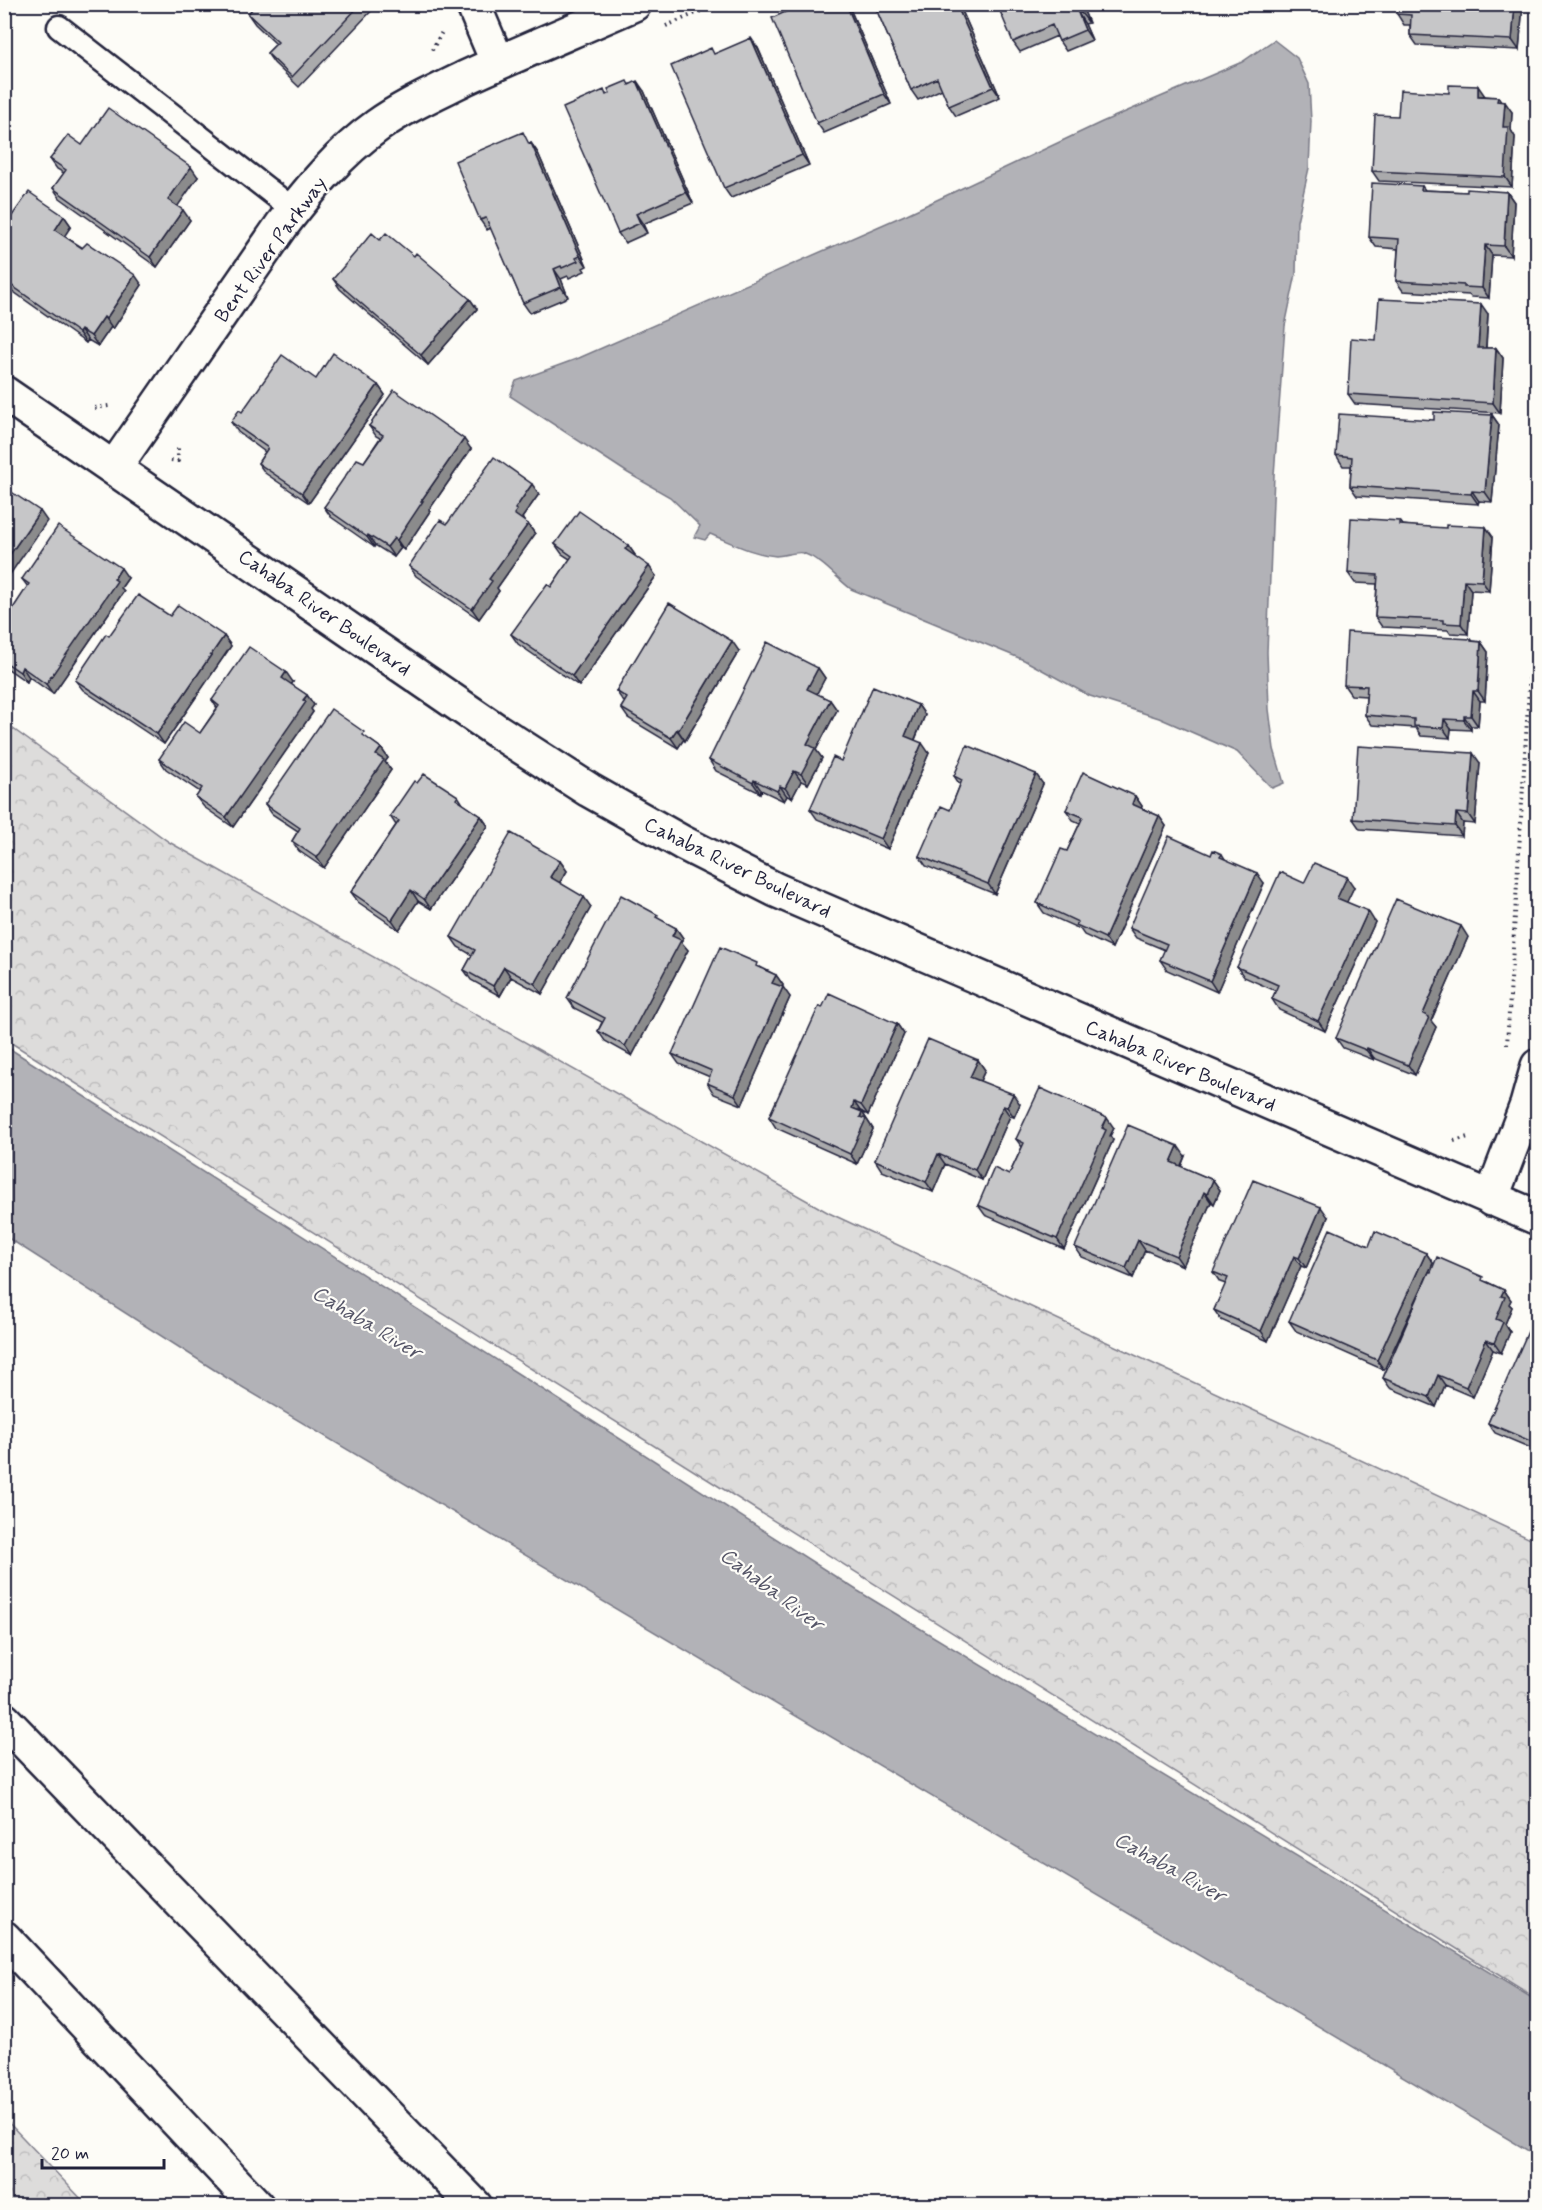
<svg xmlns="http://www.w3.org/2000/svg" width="1542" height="2210" font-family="Mynerve,sans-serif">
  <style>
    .forest { fill: url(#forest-crowns); stroke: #807f8b; stroke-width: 1.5 }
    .water { fill: #b2b2b7; stroke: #787885; stroke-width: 1.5 }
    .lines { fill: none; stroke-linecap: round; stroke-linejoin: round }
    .lane-casing { stroke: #22223b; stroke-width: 27 }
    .street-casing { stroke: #22223b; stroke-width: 38 }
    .highway-casing { stroke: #22223b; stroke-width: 38 }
    .path { stroke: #22223b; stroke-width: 4; stroke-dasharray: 1.5 4.5; stroke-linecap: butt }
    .lane { stroke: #fdfcf7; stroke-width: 22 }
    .street { stroke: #fdfcf7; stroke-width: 33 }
    .highway { stroke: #fdfcf7; stroke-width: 33 }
    .wall { fill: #aaaaac; stroke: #22223b; stroke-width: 1.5 }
    .shaded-wall { fill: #8b8b8c; stroke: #22223b; stroke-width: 1.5 }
    .building { fill: #c6c6c8; stroke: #22223b; stroke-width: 1.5 }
    .labels { text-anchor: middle; stroke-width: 4.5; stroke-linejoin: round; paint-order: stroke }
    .street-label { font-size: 20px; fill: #22223b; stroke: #fdfcf7 }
    .water-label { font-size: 21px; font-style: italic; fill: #545466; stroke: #fdfcf7 }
  </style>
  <defs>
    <pattern id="forest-crowns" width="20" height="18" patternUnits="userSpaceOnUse" patternTransform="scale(1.5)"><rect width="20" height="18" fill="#dddcdb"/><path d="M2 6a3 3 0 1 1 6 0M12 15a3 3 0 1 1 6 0" fill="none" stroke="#bdbcbd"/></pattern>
  </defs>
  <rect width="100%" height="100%" fill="#fdfcf7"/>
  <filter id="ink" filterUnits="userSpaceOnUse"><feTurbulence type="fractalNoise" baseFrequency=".0167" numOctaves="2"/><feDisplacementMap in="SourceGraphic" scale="12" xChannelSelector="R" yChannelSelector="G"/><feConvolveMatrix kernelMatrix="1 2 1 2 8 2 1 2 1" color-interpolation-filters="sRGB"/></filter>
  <g filter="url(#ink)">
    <path class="forest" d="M5,723L169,842L829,1213L1537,1542V1999L5,1039Z
      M5,2119L87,2205H5Z"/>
    <path class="water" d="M1274,40L1297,58L1309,84L1311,121L1309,168L1297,221L1296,274L1285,326L1274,475L1267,652L1269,709L1274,749L1284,783L1272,788L1237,752L1159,718L1090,696L1024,660L851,589C835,577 823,560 803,553C796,551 784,556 776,556C752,554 732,543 710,534L705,540L694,537L700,526L670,497L628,473L510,396L516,381L579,358L907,214L1102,122L1242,62Z
      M4,1045L858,1591L1537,2001V2156L227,1378L5,1236Z"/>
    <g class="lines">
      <defs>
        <path id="lane" d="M59,27L294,210"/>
        <path id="street" d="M473,4L498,63
          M4,393L497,731L589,790L683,843L776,890L1538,1218
          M114,468L282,225C310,189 339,153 377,126C405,106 435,93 465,78C521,52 578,29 634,4
          M1491,1199L1527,1105L1538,1066"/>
        <path id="highway" d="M4,1720L475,2206
          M4,1938L257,2206"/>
      </defs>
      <use href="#lane" class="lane-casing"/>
      <use href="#street" class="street-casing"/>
      <use href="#highway" class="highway-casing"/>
      <path class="path" d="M666,26L717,4
        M432,50L443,30
        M95,408L109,406
        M171,460L178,461V445
        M1507,1045L1538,542
        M1454,1141L1468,1137"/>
      <use href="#lane" class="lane"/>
      <use href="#street" class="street"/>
      <use href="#highway" class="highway"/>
    </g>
    <path class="wall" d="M256,4H378L299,87L274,63L267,53L276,44L255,24L248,14Z
      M832,4H847L851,11L891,104L824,133L817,123Z
      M874,4H959L1000,97L956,116L949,106L942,89L918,100L911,90Z
      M1081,4L1089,23L1085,24L1092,40L1066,51L1059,41L1057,36L1020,52L1013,42Z
      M1114,4H1137L1119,12Z
      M1523,4L1519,50L1417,45L1410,35V25H1404L1397,14Z
      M758,48L809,165L731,198L724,188L715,54Z
      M630,84L644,91L693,203L643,224L647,233L625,243L618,233L607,94Z
      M1485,96L1498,97L1501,102L1512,112L1511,130L1515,137L1512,187L1379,181L1372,171L1398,116Z
      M531,143L538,153L587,266L583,268L585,271L569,278L568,276L561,279L568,297L530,313L523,303L491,228L487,230L480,220Z
      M82,145L198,177L177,206L190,220L157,267L60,198L53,188L64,173L57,169L50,159Z
      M1422,186L1425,190L1467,192H1507L1514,202L1511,256L1492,255L1489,298L1471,297L1469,295L1403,291L1396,281L1398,249L1376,247L1369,237Z
      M64,216L71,226L64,236L142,285L113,329L111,327L98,346L88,340L86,343L4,285V227Z
      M380,240L470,299L477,309L428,365L340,289L333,279Z
      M1488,314L1486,348H1496L1503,358L1500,413L1355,404L1348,394L1376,340Z
      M316,379L378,385L385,395L309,503L265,473L258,463L265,452L238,432L231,422L242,412Z
      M1492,415L1499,425L1492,502L1479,501L1478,504L1357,496L1350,486L1351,466H1343L1336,455L1434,420Z
      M369,426L471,449L429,510L430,511L404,550L401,548L394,557L375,545L374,547L331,517L324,507L364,462L380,438L376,436Z
      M539,494L522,518L523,521L528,524L535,534L497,588L499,591L479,619L416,576L409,566L447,524Z
      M1400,521L1403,525L1493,537L1489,591L1471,590L1468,634L1450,633L1448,630L1382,627L1375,617L1377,584L1355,583L1348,573Z
      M555,544L628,545L635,555L634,556L656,576L579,686L518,644L511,634L551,587L570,559L562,554Z
      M128,578L121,588L124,591L53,694L29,677L27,682L4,666V610L10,613L28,587L22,579Z
      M170,616L224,636L231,646L164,744L83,690L75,680L109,636Z
      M1471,639L1473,641L1481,642L1488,652L1485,701H1480L1478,726H1471V730L1451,729L1450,738L1421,736L1416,728L1372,725L1365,715L1366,696L1351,695L1344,685Z
      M739,651L685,741L684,739L678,748L628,718L621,708L625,702L623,701L616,691Z
      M818,668L825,678L816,694L830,700L837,710L816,750L822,758L808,784L801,781L792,798L787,796L784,801L761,790L760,793L716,771L709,760Z
      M293,682L291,685L307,695L314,705L311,709L313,712L233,827L204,807L196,797L200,792L166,769L159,759L200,733L217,708L212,700Z
      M918,705L925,715L915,740L929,753L888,849L817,819L810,809L841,761Z
      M370,740L381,748L388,758L385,762L391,770L324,868L299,851L292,841L298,831L272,814L265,804Z
      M1480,763L1475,824L1463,823L1462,836L1360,829L1353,819Z
      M954,776L1043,784L995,894L926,866L919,856L950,810L960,785Z
      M417,783L458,796L463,804L481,816L488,826L431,909L418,901L399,930L358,902L351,892L396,825L390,816Z
      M1135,796L1142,806L1141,808L1159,816L1166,826L1112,948L1084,935L1080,929L1044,913L1037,903L1067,851L1080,823L1073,820L1066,810Z
      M1222,854L1225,859L1264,883L1217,992L1167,970L1160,960L1165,950L1136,938L1129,928L1211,855Z
      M560,861L567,871L560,883L591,907L542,994L511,977L500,996L471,980L464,970L472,955L458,947L451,937Z
      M1304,883L1354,887L1346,902L1375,922L1325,1031L1279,1010L1272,999L1276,991L1244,977L1237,967Z
      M662,921L676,928L683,938L681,942L688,950L632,1056L605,1041L598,1031L602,1022L574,1008L567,998Z
      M1468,937L1431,1021L1436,1027L1415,1075L1374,1058V1060L1343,1048L1336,1038Z
      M760,967L776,975L783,985L782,987L790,997L742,1105L714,1094L707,1083L710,1077L679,1064L672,1054Z
      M822,1008L897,1024L904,1034L868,1115L862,1112L873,1129L857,1164L776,1128L769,1117Z
      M978,1060L985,1070L980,1081L1020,1104L1014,1117L1010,1116L982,1180L945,1164L933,1192L882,1171L875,1160Z
      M1114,1128L1110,1136L1113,1140L1064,1249L985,1215L978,1205L1009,1175L1022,1147L1016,1139Z
      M1185,1156L1181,1167L1213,1180L1220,1190L1214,1204L1211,1202L1183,1266L1145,1250L1133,1278L1082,1257L1075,1247Z
      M1328,1217L1306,1268L1301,1266L1268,1341L1221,1320L1214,1310L1226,1284L1220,1282L1213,1272Z
      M1369,1246L1426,1253L1433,1263L1429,1272L1487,1282L1504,1290L1511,1300L1509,1304L1512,1307L1505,1324L1510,1332L1501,1353L1493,1350L1473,1397L1445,1385L1436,1407L1390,1388L1383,1378L1429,1272L1384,1370L1296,1331L1289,1321Z
      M1538,1314V1451L1495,1433L1488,1423Z"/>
    <path class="shaded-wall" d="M846,4H847L851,11L891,104L884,94Z
      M956,4H959L1000,97L993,87Z
      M1078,4H1081L1089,23L1081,13Z
      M1515,4H1523L1519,50L1512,40Z
      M1078,13L1085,24L1092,40L1085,30Z
      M751,38L758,48L809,165L802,155Z
      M637,81L644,91L693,203L686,192Z
      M1478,86L1485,96H1478Z
      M1505,102L1512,112L1511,130L1515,137L1512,187L1505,177L1503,127Z
      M531,143L538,153L587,266L580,256Z
      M191,167L198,177L175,210L168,200Z
      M1507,192L1514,202L1511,256L1504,246Z
      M183,210L190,220L157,267L150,257Z
      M636,214L643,224L647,233L640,223Z
      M64,216L71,226L62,240L55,230Z
      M1485,245L1492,255L1489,298L1482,288Z
      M554,269L561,279L568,297L561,287Z
      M135,275L142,285L113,329L106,319Z
      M470,299L477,309L428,365L421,355Z
      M1481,304L1488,314L1485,358L1478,348Z
      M104,317L111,327L98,346L91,336Z
      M81,330L88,340L86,343L79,333Z
      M1496,348L1503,358L1500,413L1493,403Z
      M378,385L385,395L309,503L302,493Z
      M1492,415L1499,425L1492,502L1485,492Z
      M464,439L471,449L429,510L430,511L404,550L397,540L421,501Z
      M532,484L539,494L522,518L524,520L521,524L514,514L515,509Z
      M1472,491L1479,501L1478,504L1471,494Z
      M40,511L47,521L4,583V563Z
      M528,524L535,534L497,588L499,591L479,619L472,609L489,579Z
      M1486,527L1493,537L1489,591L1482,581Z
      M368,535L375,545L374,547L367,537Z
      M394,538L401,548L394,557L387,547Z
      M628,545L635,555L632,559L625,549Z
      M649,566L656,576L579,686L572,676Z
      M121,568L128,578L121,588L124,591L53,694L46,684Z
      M1464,580L1471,590L1468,634L1461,624Z
      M224,636L231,646L164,744L157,734Z
      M732,641L739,651L685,741L678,731Z
      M1481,642L1488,652L1485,701L1478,691Z
      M22,667L29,677L27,682L20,672Z
      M818,668L825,678L814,699L807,689Z
      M286,672L293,682L289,688L282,678Z
      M1473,691L1480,701L1478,726L1471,716Z
      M307,695L314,705L311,709L313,712L233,827L226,817Z
      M830,700L837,710L816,750L822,758L808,784L801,774L807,744Z
      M918,705L925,715L912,746L905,736Z
      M1464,716L1471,726V730L1464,720Z
      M1444,719L1451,729L1450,738L1443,728Z
      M677,729L684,739L678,748L671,738Z
      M922,743L929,753L888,849L881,839Z
      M381,748L388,758L385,762L391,770L324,868L317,858L376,755Z
      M1473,753L1480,763L1475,824L1468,814Z
      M794,771L801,781L792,798L785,788Z
      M1036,774L1043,784L995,894L988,884Z
      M754,780L761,790L760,793L753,783Z
      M780,786L787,796L784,801L777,791Z
      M1135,796L1142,806L1139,814L1132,804Z
      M1456,813L1463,823L1462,836L1455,826Z
      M481,816L488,826L431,909L424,899Z
      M1159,816L1166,826L1112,948L1105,938Z
      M560,861L567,871L557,887L550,877Z
      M1257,873L1264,883L1217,992L1210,981Z
      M1347,877L1354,887L1344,908L1337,898Z
      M411,890L418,901L399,930L392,920Z
      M584,897L591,907L542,994L535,984Z
      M1368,911L1375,922L1325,1031L1318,1021Z
      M1461,926L1468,937L1431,1021L1436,1027L1415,1075L1408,1065L1423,1014Z
      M676,928L683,938L681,942L688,950L632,1056L625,1046Z
      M504,967L511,977L500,996L493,986Z
      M776,975L783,985L779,993L772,983Z
      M783,987L790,997L742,1105L735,1095Z
      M897,1024L904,1034L868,1115L861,1105Z
      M1367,1048L1374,1058V1060L1366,1050Z
      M978,1060L985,1070L977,1087L970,1077Z
      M1013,1094L1020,1104L1014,1117L1007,1107Z
      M854,1102L861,1112L852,1108Z
      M1003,1106L1010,1116L982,1180L975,1170Z
      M862,1112L873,1129L857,1164L850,1154Z
      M1107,1118L1114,1128L1110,1136L1113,1140L1064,1249L1057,1239Z
      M1178,1146L1185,1156L1178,1172L1171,1162Z
      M938,1154L945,1164L933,1192L926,1182Z
      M1213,1180L1220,1190L1214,1204L1207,1194Z
      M1204,1192L1211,1202L1183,1266L1176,1256Z
      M1321,1207L1328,1217L1306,1268L1299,1258Z
      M1138,1240L1145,1250L1133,1278L1126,1268Z
      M1426,1253L1433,1263L1384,1370L1377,1360Z
      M1294,1256L1301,1266L1268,1341L1261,1331Z
      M1504,1290L1511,1300L1509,1304L1512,1307L1505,1324L1510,1332L1501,1353L1494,1343L1496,1319L1501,1296Z
      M1486,1340L1493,1350L1473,1397L1466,1387Z
      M1438,1375L1445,1385L1436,1407L1429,1397Z"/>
    <path class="building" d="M256,4H361L292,77L267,53L278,42L248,14Z
      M803,4H832V6L835,4H846L884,94L817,123L772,18Z
      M874,4H956L993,87L949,106L937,78L911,90Z
      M997,4H1078L1081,13H1078L1085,30L1059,41L1052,25L1013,42Z
      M1397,4H1515L1512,40L1410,35L1411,15L1397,14Z
      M751,38L802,155L724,188L671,66L711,48L714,54Z
      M627,81L629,85L637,81L686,192L636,214L640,223L618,233L563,108L604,90L606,95L610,93L608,89Z
      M1449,85L1478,86V96L1498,97L1497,101L1505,102L1503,127H1508L1505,177L1372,171L1375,115L1398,116L1400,90L1449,93Z
      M108,108L191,167L168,200L183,210L150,257L53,188L66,170L50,159L68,135L82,145Z
      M523,132L529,144L531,143L580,256L576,258L578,261L562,268L561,266L554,269L561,287L523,303L486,218L480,220L455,161Z
      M1372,183L1422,186L1421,190L1467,192V189L1507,192L1504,246L1485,245L1482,288L1464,287V285L1396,281L1399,239L1369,237Z
      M29,192L64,216L55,230L82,248L87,243L135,275L106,319L104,317L91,336L81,330L79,333L4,280V227Z
      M372,233L380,240L386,233L414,256L416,253L470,299L421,355L333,279Z
      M1379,299L1481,304L1478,348H1496L1493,403L1348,394L1351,338L1376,340Z
      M333,353L378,385L302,493L258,463L268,448L231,422L239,410L242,412L282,355L316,379Z
      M394,390L464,439L421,501H423L397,540L394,538L387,547L368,535L367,537L324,507L357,459L364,462L383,435L369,426Z
      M1434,412L1492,415L1485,492L1472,491L1471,494L1350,486L1352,457L1336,455L1339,414L1434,420Z
      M494,457L532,484L515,509L517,510L514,514L528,524L489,579L492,581L472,609L409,566L440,520L447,524Z
      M4,487L40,511L4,563Z
      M579,511L628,545L625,549L649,566L572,676L511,634L547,584L551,587L572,556L555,544Z
      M1351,518L1400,521V525L1446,528V525L1486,527L1482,581L1464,580L1461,624L1443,623V620L1375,617L1378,575L1348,573Z
      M58,526L121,568L114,579L117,581L46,684L22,667L20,672L4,661V610L10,613L29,584L22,579Z
      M138,595L170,616L178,605L224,636L157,734L75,680L106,634L109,636Z
      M669,603L732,641L678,731L677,729L671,738L621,708L627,698L616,691Z
      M1347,632L1471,639V641L1481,642L1478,691H1473L1471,716H1464V720L1444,719L1443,728L1414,726V719L1365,715L1367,686L1344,685Z
      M767,642L818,668L807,689L830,700L807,744L815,748L801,774L794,771L785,788L780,786L777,791L754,780L753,783L709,760Z
      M249,647L286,672L282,678L307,695L303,700L306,702L226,817L196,797L202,788L159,759L184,722L200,733L219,706L212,700Z
      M873,686L918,705L905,736L922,743L881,839L810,809L833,757L841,761Z
      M331,709L364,732L363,735L381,748L376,755L384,760L317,858L292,841L300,828L265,804Z
      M967,745L1036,774L988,884L919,856L941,806L950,810L962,780L954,776Z
      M1358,746L1473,753L1468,814L1456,813L1455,826L1353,819Z
      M1083,772L1135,796L1132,804L1159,816L1105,938L1076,925L1078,922L1037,903L1061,849L1067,851L1083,817L1066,810Z
      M424,774L458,796L456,799L481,816L424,899L411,890L392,920L351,892L399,821L390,816L414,781L417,783Z
      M511,833L560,861L550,877L584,897L535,984L504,967L493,986L464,970L475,950L451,937Z
      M1169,836L1211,855L1213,850L1222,854L1220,857L1257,873L1210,981L1160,960L1167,944L1129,928Z
      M1314,863L1347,877L1337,898L1368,911L1318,1021L1272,999L1278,985L1237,967L1280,872L1304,883Z
      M621,895L658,915L656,917L676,928L672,936L681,940L625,1046L598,1031L605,1018L567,998Z
      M1396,899L1461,926L1423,1014L1429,1017L1408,1065L1367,1048L1366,1050L1336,1038Z
      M720,947L757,963L756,966L776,975L772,983L783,987L735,1095L707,1083L712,1071L672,1054Z
      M829,993L897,1024L861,1105L854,1102L852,1108L862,1112L860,1117L866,1119L850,1154L769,1117L819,1006L822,1008Z
      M928,1039L978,1060L970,1077L1013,1094L1007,1107L1003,1106L975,1170L938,1154L926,1182L875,1160Z
      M1040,1088L1107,1118L1102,1128L1106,1130L1057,1239L978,1205L994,1168L1009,1175L1024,1143L1016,1139Z
      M1128,1125L1178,1146L1171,1162L1213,1180L1207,1194L1204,1192L1176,1256L1138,1240L1126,1268L1075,1247Z
      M1253,1180L1321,1207L1299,1258L1294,1256L1261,1331L1214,1310L1228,1278L1213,1272Z
      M1330,1229L1369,1246L1375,1231L1426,1253L1377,1360L1289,1321Z
      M1437,1257L1483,1277L1482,1280L1504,1290L1501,1296L1505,1297L1496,1319L1503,1322L1494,1343L1486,1340L1466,1387L1438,1375L1429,1397L1383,1378L1429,1272H1431Z
      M1536,1313L1538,1314V1438L1535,1443L1488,1423Z"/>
  </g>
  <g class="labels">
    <g class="street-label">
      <text transform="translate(270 249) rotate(-54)" y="7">Bent River Parkway</text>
      <text transform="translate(325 612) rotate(35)" y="7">Cahaba River Boulevard</text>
      <text transform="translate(738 867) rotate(26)" y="7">Cahaba River Boulevard</text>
      <text transform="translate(1181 1065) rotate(23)" y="7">Cahaba River Boulevard</text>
    </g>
    <g class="water-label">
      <text transform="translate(367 1322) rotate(31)" y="7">Cahaba River</text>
      <text transform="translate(772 1589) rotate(37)" y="7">Cahaba River</text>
      <text transform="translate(1170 1867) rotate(29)" y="7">Cahaba River</text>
    </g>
  </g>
  <rect width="1542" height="2210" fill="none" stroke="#fdfcf7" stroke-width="24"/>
  <rect x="12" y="12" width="1518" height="2186" fill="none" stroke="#22223b" stroke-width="2" filter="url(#ink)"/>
  <path d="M42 2159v9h122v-9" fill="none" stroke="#22223b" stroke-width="3"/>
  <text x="51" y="2159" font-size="18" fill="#22223b" stroke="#fdfcf7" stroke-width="4.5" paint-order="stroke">20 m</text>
</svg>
